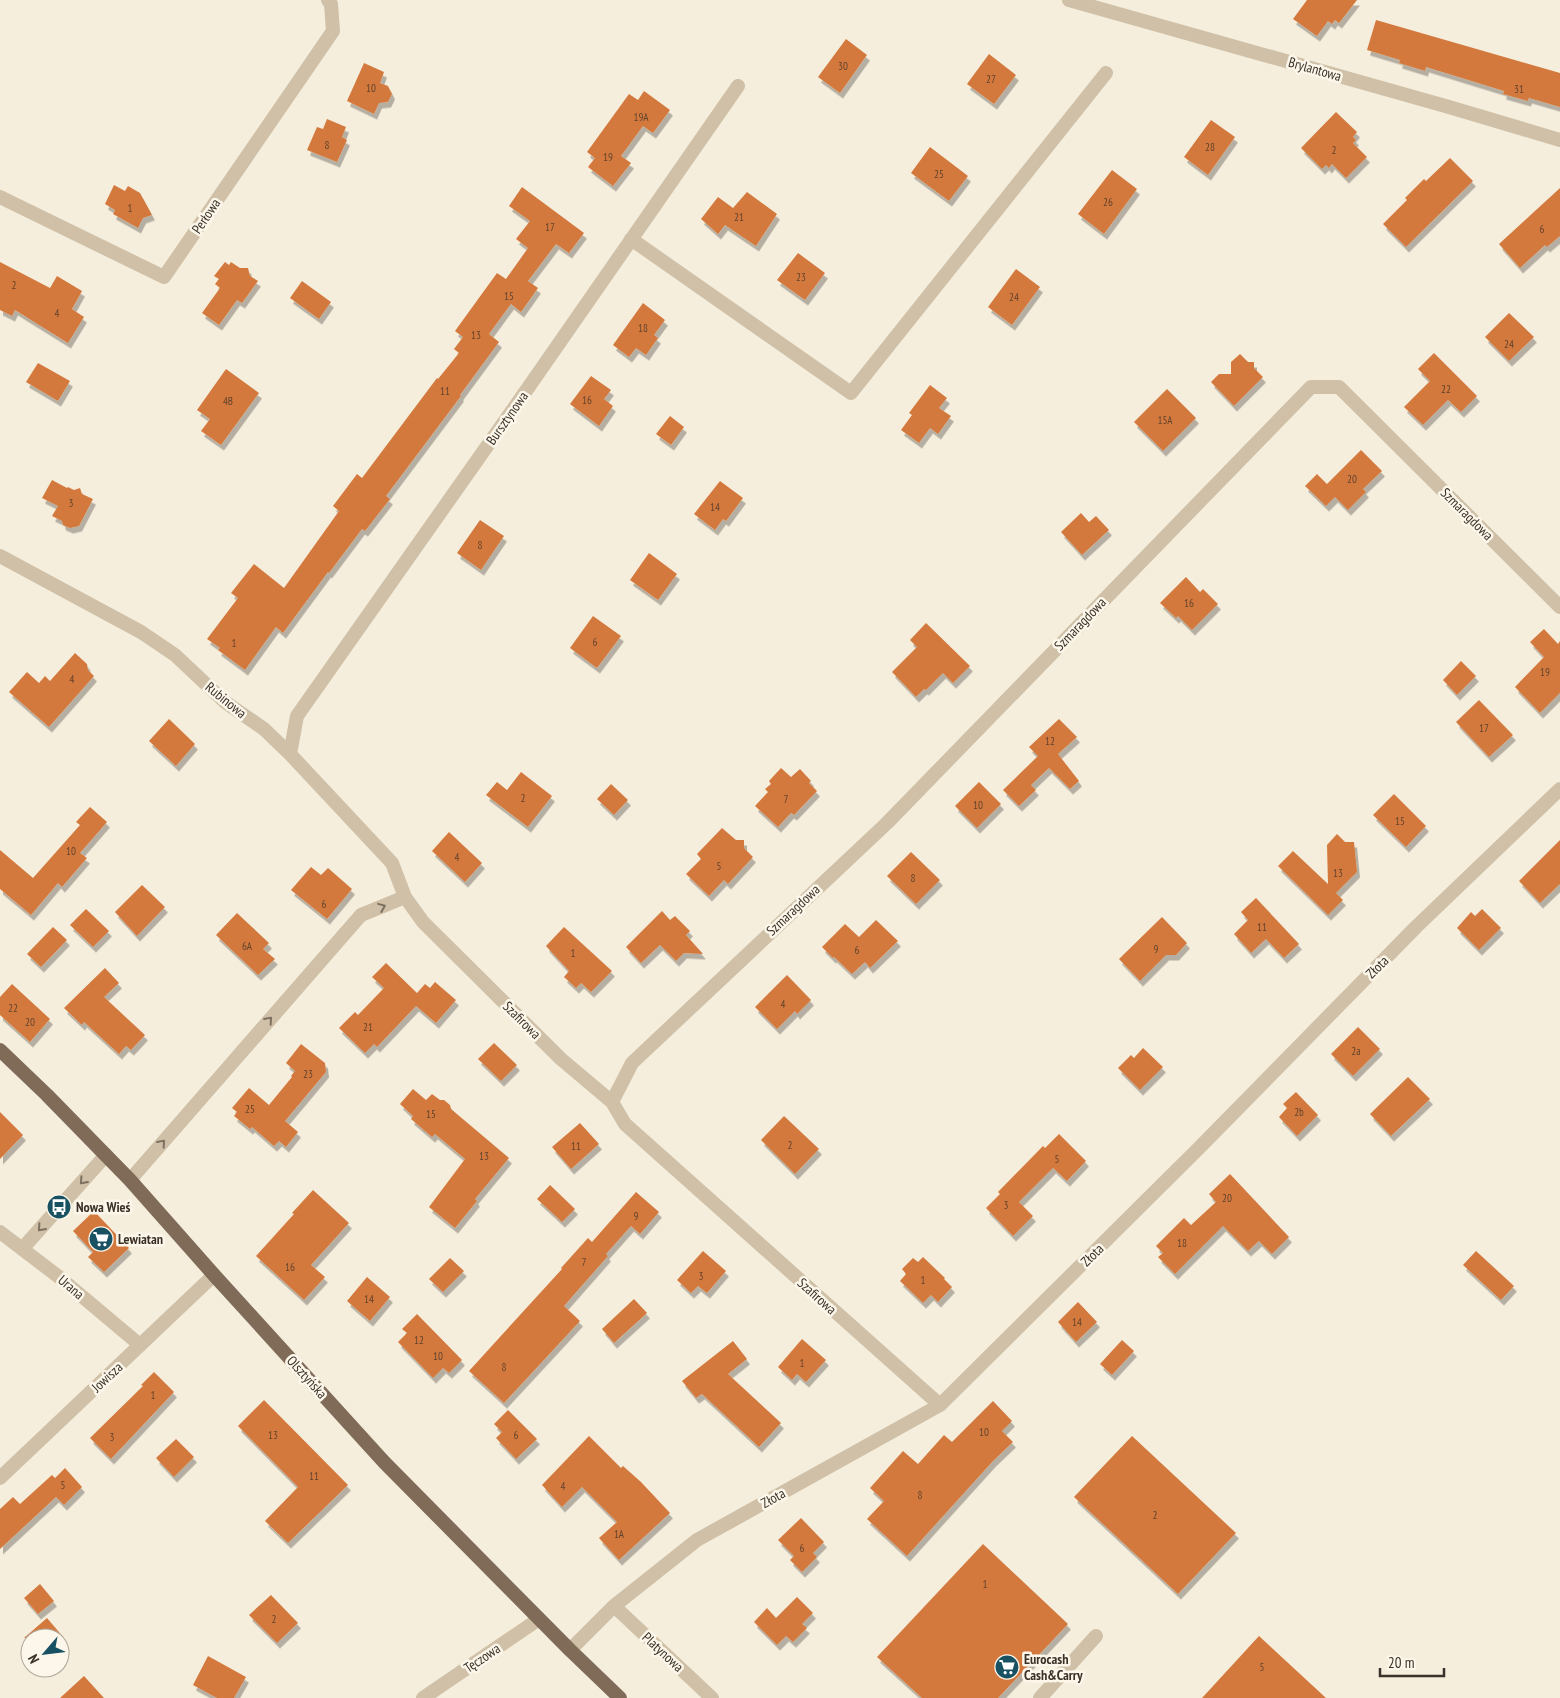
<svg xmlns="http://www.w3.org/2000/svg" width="1560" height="1698" font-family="'PT Sans Narrow',sans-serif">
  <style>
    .building { fill: #d4793d; filter: url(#shadow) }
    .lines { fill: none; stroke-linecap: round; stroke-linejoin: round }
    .minor { stroke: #cfc0a7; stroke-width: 14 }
    .tertiary { stroke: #cfc0a7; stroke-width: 14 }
    .primary { stroke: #7f6b58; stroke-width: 14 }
    .oneway { stroke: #7e7161 }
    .labels { text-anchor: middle; stroke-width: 5; stroke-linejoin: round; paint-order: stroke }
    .number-label { font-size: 11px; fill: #61432d }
    .street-label { font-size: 14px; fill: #3b3128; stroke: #fcf7ea }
    .poi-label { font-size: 14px; font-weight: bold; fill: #3b3128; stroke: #fcf7ea; text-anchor: start }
  </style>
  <defs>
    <filter id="shadow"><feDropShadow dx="3" dy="5.5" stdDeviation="0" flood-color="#0004"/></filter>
  </defs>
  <rect width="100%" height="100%" fill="#f5eedd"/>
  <path class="building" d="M1307,0H1357L1339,23L1335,20L1332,24L1328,21L1317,36L1293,19Z
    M1376,20L1560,73V107L1529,98L1528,101L1503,94L1504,91L1426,67L1425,71L1399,63L1400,60L1367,50Z
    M846,39L867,55L840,93L818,77Z
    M989,54L1016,75L994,104L967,84Z
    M364,63L384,72L380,83L388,86L392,94L388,102L379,103L374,114L347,101Z
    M644,91L670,110L653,133L643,126L621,156L631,163L613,186L588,167L595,158L587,152L629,94L638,100Z
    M1336,112L1357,132L1353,137L1356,140L1353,143L1367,157L1346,178L1332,164L1329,168L1326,165L1322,169L1301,148Z
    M327,119L346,127L342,137L347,140L337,162L307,150L317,127L323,129Z
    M1211,120L1235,137L1208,175L1184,157Z
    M930,147L968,176L949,201L911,173Z
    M1450,158L1473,181L1406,247L1383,224L1407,200L1405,198L1424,179L1426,181Z
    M1112,170L1137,189L1104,234L1078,214Z
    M114,185L125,191L128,186L140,193L152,215L143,218L138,228L113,214L115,210L105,204Z
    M522,187L584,233L569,253L556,244L528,281L538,288L521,312L511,304L489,334L499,342L460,395L461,396L386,496L390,499L365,531L362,529L329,573L328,572L283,633L276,627L245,670L218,650L220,648L207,639L238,598L231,593L254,564L284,588L339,511L333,506L357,474L362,478L437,378L438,379L459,353L454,349L463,337L455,331L497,273L506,279L528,248L516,239L530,221L509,206Z
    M1560,188V236L1547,247L1545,245L1520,268L1499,244Z
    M747,192L777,214L756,246L725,225L718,234L701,219L718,197L733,208Z
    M798,253L825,273L805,300L777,280Z
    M0,262L50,288L57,276L82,291L72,309L84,317L68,343L15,310L12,316L0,310Z
    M225,262L229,265L231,262L240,268H248L250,276L258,281L242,303L237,300L219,325L202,313L220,288L215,284L219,279L214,276Z
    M1016,269L1040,287L1012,325L988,307Z
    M302,281L331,302L319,319L290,298Z
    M643,303L665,320L654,335L658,338L646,355L636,348L629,357L613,345Z
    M1509,313L1534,337L1509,361L1485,337Z
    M1434,353L1477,396L1461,412L1448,400L1423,425L1404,407L1430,381L1418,369Z
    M1240,354L1248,362H1254V368L1263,377L1234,406L1211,382L1219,374H1231V362Z
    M38,363L70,381L58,401L26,382Z
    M226,369L259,393L221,445L201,431L210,419L197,410Z
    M591,376L611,390L604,399L613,406L599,426L570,404Z
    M930,385L947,398L939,408L951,416L938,434L930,428L919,443L901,430L912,415L909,413Z
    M1167,389L1196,418L1163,451L1134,422Z
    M670,416L684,427L671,445L656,434Z
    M1361,450L1382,471L1363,489L1366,492L1348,510L1335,497L1326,506L1305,486L1317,474L1327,484Z
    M52,480L67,488L68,487L74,490L80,488L82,494L93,499L79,526L70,528L63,525L62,521L52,516L58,506L42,498Z
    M720,481L743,498L726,521L723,519L715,530L694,514Z
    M1081,513L1089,522L1096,516L1109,530L1082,555L1061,532Z
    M480,520L504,536L481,570L457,553Z
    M649,553L677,574L658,600L630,580Z
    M1186,577L1200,592L1203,589L1218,604L1192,630L1178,616L1176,618L1160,603Z
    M593,616L621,636L597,668L570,648Z
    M926,623L970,666L953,683L943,673L926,690L924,689L916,697L892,672L917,647L910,640Z
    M1544,629L1558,644L1560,641V693L1540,713L1515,687L1544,657L1530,642Z
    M75,653L87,664L88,670L94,676L49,727L9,692L27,672L39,683L45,676L50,681Z
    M1461,661L1476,676L1457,695L1443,680Z
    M1479,700L1513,735L1489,757L1456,722Z
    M169,719L195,744L176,766L149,741Z
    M1059,719L1077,737L1058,754L1079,781L1070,789L1049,768L1031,785L1036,790L1019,806L1003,790L1038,756L1029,747Z
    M781,768L791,777L800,769L811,781L809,783L817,791L794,815L791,813L778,827L755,806L768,792L765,789L771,784L769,781Z
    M521,772L552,796L528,827L486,795L497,782L507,790Z
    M979,782L1001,804L977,828L955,806Z
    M611,784L628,800L614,815L597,799Z
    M1394,794L1426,826L1406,847L1373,815Z
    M90,807L107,822L80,853L87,858L62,887L58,883L31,915L0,889V850L33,878L80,825L76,822Z
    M722,828L736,840H744V848L753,857L728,884L724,880L709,896L686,874L701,859L697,854Z
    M449,832L482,863L465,882L432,851Z
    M1337,834L1345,842H1354L1357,872L1336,893L1343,900L1328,915L1278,866L1293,851L1328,884L1327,845Z
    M1560,840V884L1540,903L1519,881Z
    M911,852L940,880L916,904L887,876Z
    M311,867L321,875L328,868L352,889L327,919L291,890Z
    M142,885L165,907L137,936L115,912Z
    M1256,898L1299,944L1284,958L1266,939L1251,953L1234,934L1248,920L1241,912Z
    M86,909L109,931L93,947L70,925Z
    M1482,909L1501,928L1479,950L1457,928L1471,912L1475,916Z
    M662,911L670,920L675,916L690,931L686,935L703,954L684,953L676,961L660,945L641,963L626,947Z
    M237,913L269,943L263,949L275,959L258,975L216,935Z
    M1162,917L1187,943L1176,955H1166L1140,981L1119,959Z
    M876,920L898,941L870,968L865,962L852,974L834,957L833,958L822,947L845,924L859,937Z
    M53,927L67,940L41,967L27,954Z
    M564,927L612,971L591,992L581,983L576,988L564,977L569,971L546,946Z
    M386,963L417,993L425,984L430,988L435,982L456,1000L436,1023L416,1006L377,1047L374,1044L365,1053L339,1028L355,1012L358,1015L384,988L372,977Z
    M105,968L119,983L104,997L145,1035L131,1050L126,1046L119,1054L84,1022L82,1025L64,1008Z
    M787,975L811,1000L797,1014L795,1011L777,1029L755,1007Z
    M12,984L50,1019L30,1042L0,1015V997Z
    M1358,1027L1380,1049L1353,1076L1331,1054Z
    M494,1043L517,1065L501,1081L478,1059Z
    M301,1044L325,1063L326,1072L285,1121L298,1132L286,1147L279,1141L274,1146L252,1127L250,1129L234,1116L237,1112L232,1108L249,1088L269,1105L292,1077L291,1076L295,1071L286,1063Z
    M1143,1048L1163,1067L1140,1090L1118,1068L1131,1055L1134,1058Z
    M1408,1077L1430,1099L1391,1136L1370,1114Z
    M413,1089L426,1100L432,1094L440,1100H444L450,1105L451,1109L509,1158L475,1199L477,1201L455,1228L429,1207L465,1159L435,1134L432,1137L411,1119L413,1116L400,1104Z
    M1296,1092L1318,1115L1297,1136L1279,1117L1287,1108L1283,1104Z
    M0,1112L23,1135L0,1159Z
    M784,1116L819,1149L795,1174L761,1140Z
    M580,1123L599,1144L571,1169L552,1147Z
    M1059,1134L1086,1161L1067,1181L1053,1168L1019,1202L1033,1216L1013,1236L986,1208L1000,1194L998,1192L1043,1146L1045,1148Z
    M1230,1174L1289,1237L1272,1254L1259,1241L1248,1251L1223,1226L1175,1274L1158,1257L1163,1253L1156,1246L1184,1218L1191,1225L1216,1202L1209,1194Z
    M550,1185L575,1209L562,1222L537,1199Z
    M313,1190L349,1223L311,1265L325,1277L304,1300L256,1256L294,1214L292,1213Z
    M636,1192L659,1212L640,1234L631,1226L606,1254L608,1256L564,1306L580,1321L504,1403L469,1371L562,1269L561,1268L588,1238L592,1242Z
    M94,1211L129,1248L104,1272L88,1257L93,1252L73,1231Z
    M703,1251L726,1271L707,1293L698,1286L691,1293L677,1280Z
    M1476,1251L1514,1286L1501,1300L1463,1265Z
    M923,1257L945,1278L944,1279L952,1287L938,1302L931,1295L923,1303L900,1281L906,1274L902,1269L913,1258L918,1262Z
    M450,1258L464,1271L443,1292L429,1279Z
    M367,1277L390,1297L370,1321L347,1301Z
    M634,1299L647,1313L614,1343L602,1329Z
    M1078,1302L1097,1322L1076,1342L1058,1322Z
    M417,1314L462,1360L449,1373L443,1368L433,1378L398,1342L407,1333L402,1329Z
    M802,1339L826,1360L806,1382L797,1374L792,1380L778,1367Z
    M1122,1340L1134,1351L1112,1375L1100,1364Z
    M733,1341L747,1359L728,1374L781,1423L759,1447L702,1394L696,1398L682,1381Z
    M154,1372L174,1392L111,1459L90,1438L143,1386L141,1385Z
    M264,1400L348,1485L288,1543L265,1521L298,1487L238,1426Z
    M993,1401L1012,1421L1002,1431L1013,1442L993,1461L907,1556L867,1519L884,1501L870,1488L903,1451L918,1464L944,1435L952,1442Z
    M508,1410L537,1439L516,1459L496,1438L502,1432L494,1424Z
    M589,1436L621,1468L623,1466L641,1482L670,1513L619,1560L599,1538L617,1522L582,1487L562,1507L542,1485Z
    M1132,1436L1236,1533L1178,1594L1074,1497Z
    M176,1439L194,1457L174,1477L156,1458Z
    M65,1468L82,1487L64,1505L56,1497L0,1549V1509L13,1497L20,1504L52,1475L55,1478Z
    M801,1518L824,1542L813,1553L817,1557L802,1572L790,1560L794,1556L778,1540Z
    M983,1544L1068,1624L998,1698H922L877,1657Z
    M40,1584L54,1601L38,1614L24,1598Z
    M271,1595L298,1623L277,1643L249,1615Z
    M797,1597L813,1613L802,1624L807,1628L793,1642L786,1636L777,1645L754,1622L767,1608L776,1618Z
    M47,1618L64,1638H24Z
    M1259,1636L1326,1698H1202Z
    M208,1656L246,1677L234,1698H217L193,1685Z
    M84,1676L104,1698H60Z"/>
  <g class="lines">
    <path class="minor" d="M1069,0L1449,107L1560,140
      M0,197L164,277L333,31L331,4L328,0
      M631,239L851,393L1106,73
      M0,556L141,632L175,655L225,702L264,729L290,754L392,863L405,897L423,922L561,1059L612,1102L625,1124L940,1405
      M290,754L297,716L528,388L738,86
      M612,1102L632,1063L887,823L1311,387H1339L1560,607
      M130,1180L361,915L405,897
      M0,1232L59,1277L140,1345
      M22,1249L106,1155
      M614,1606L712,1698
      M570,1650L614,1606L697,1540L940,1405L1198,1149L1416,927L1560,789
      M423,1698L539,1619
      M1040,1698L1096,1636"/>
    <path class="tertiary" d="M0,1478L214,1275"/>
    <path class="primary" d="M0,1050L47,1095L130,1180L214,1275L384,1462L570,1650L620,1698"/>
  </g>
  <defs><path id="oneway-chevron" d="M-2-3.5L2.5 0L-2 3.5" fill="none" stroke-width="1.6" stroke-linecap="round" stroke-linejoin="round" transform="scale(1.25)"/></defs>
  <g class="oneway">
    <use href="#oneway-chevron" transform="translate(382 907) rotate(-22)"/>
    <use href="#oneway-chevron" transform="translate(269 1020) rotate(-49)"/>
    <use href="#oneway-chevron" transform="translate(162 1143) rotate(-49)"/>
    <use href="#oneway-chevron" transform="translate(83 1181) rotate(132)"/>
    <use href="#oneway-chevron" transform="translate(41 1228) rotate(132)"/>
  </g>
  <defs>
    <symbol id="bus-disc" viewBox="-11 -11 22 22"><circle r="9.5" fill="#185162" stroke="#fcf7ea"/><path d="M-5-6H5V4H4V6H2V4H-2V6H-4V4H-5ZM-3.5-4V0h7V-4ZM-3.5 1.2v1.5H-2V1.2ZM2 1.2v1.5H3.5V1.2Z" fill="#fff"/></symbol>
    <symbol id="supermarket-disc" viewBox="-11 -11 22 22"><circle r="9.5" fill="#185162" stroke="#fcf7ea"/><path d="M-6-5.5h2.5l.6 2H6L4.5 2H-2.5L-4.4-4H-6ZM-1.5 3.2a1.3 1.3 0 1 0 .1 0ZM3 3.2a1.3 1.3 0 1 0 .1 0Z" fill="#fff"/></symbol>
  </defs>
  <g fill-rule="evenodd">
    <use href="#bus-disc" x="45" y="1193" width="28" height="28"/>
    <use href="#supermarket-disc" x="87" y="1225" width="28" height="28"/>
    <use href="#supermarket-disc" x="993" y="1653" width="28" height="28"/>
  </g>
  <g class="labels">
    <g class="number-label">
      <text x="843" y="70">30</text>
      <text x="991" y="83">27</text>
      <text x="371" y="92">10</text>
      <text x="1519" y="93">31</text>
      <text x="641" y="121">19A</text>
      <text x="327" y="149">8</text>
      <text x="1210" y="151">28</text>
      <text x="1334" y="154">2</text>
      <text x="608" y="161">19</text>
      <text x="939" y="178">25</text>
      <text x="1108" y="206">26</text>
      <text x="130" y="212">1</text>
      <text x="739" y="221">21</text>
      <text x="550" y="231">17</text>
      <text x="1542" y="233">6</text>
      <text x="801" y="281">23</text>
      <text x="14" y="289">2</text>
      <text x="509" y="300">15</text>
      <text x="1014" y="301">24</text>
      <text x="57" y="317">4</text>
      <text x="643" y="332">18</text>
      <text x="476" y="339">13</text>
      <text x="1509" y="348">24</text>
      <text x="1446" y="393">22</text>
      <text x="445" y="395">11</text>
      <text x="587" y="404">16</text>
      <text x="228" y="405">4B</text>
      <text x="1165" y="424">15A</text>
      <text x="1352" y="483">20</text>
      <text x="71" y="507">3</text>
      <text x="715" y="511">14</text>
      <text x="480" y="549">8</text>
      <text x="1189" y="607">16</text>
      <text x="595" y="646">6</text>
      <text x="234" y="647">1</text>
      <text x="1545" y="676">19</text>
      <text x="72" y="683">4</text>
      <text x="1484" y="732">17</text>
      <text x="1050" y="745">12</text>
      <text x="523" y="802">2</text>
      <text x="786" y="803">7</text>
      <text x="978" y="809">10</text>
      <text x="1400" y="825">15</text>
      <text x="71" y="855">10</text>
      <text x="457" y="861">4</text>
      <text x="719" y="870">5</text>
      <text x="1338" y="877">13</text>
      <text x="913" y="882">8</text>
      <text x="324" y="908">6</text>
      <text x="1262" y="931">11</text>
      <text x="247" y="950">6A</text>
      <text x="1156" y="953">9</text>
      <text x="857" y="954">6</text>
      <text x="573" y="957">1</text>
      <text x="783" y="1008">4</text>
      <text x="13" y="1012">22</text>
      <text x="30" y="1026">20</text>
      <text x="368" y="1031">21</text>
      <text x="1356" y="1055">2a</text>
      <text x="308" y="1078">23</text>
      <text x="250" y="1113">25</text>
      <text x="1299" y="1116">2b</text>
      <text x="431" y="1118">15</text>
      <text x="790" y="1149">2</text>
      <text x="576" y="1150">11</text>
      <text x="484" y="1160">13</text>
      <text x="1057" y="1163">5</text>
      <text x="1227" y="1202">20</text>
      <text x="1006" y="1209">3</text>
      <text x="636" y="1220">9</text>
      <text x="1182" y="1247">18</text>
      <text x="584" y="1266">7</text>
      <text x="290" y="1271">16</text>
      <text x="701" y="1280">3</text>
      <text x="923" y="1284">1</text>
      <text x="369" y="1303">14</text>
      <text x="1077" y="1326">14</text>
      <text x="419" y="1344">12</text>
      <text x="438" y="1360">10</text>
      <text x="802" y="1367">1</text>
      <text x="504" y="1371">8</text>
      <text x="153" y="1399">1</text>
      <text x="984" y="1436">10</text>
      <text x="273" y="1439">13</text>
      <text x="516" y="1439">6</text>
      <text x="112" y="1441">3</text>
      <text x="314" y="1480">11</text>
      <text x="63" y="1489">5</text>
      <text x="563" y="1490">4</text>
      <text x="920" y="1499">8</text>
      <text x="1155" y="1519">2</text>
      <text x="619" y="1538">1A</text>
      <text x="802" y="1552">6</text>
      <text x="985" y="1588">1</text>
      <text x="274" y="1623">2</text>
      <text x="1262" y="1671">5</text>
    </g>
    <g class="street-label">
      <text transform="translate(1315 69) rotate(16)" y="5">Brylantowa</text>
      <text transform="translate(206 216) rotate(-56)" y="5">Perłowa</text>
      <text transform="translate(507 418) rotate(-55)" y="5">Bursztynowa</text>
      <text transform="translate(1467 514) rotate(45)" y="5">Szmaragdowa</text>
      <text transform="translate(1080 624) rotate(-46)" y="5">Szmaragdowa</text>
      <text transform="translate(226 700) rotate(39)" y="5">Rubinowa</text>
      <text transform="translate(793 910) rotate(-43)" y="5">Szmaragdowa</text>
      <text transform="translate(1377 967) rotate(-45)" y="5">Złota</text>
      <text transform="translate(522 1020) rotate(45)" y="5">Szafirowa</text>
      <text transform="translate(1092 1255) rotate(-45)" y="5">Złota</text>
      <text transform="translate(71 1287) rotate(40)" y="5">Urana</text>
      <text transform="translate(817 1296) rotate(42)" y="5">Szafirowa</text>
      <text transform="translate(107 1377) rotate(-43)" y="5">Jowisza</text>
      <text transform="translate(307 1377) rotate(48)" y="5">Olsztyńska</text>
      <text transform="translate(773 1498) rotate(-29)" y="5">Złota</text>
      <text transform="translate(663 1652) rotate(43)" y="5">Platynowa</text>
      <text transform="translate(482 1658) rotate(-34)" y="5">Tęczowa</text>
    </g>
    <g class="poi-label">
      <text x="76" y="1212">Nowa Wieś</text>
      <text x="118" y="1244">Lewiatan</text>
      <text x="1024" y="1664">Eurocash<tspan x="1024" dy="16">Cash&amp;Carry</tspan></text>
    </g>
  </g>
  <g transform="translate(45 1653) rotate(242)"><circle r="24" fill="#fcf7ea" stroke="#afa89c"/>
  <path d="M0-4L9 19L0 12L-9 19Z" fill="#185162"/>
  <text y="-8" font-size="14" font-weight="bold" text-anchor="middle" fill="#3b3128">N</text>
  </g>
  <path d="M1380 1668v8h64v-8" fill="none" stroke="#3b3128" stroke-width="2.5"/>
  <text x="1388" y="1668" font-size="15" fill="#3b3128" stroke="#fcf7ea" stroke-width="4" paint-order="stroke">20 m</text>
</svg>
